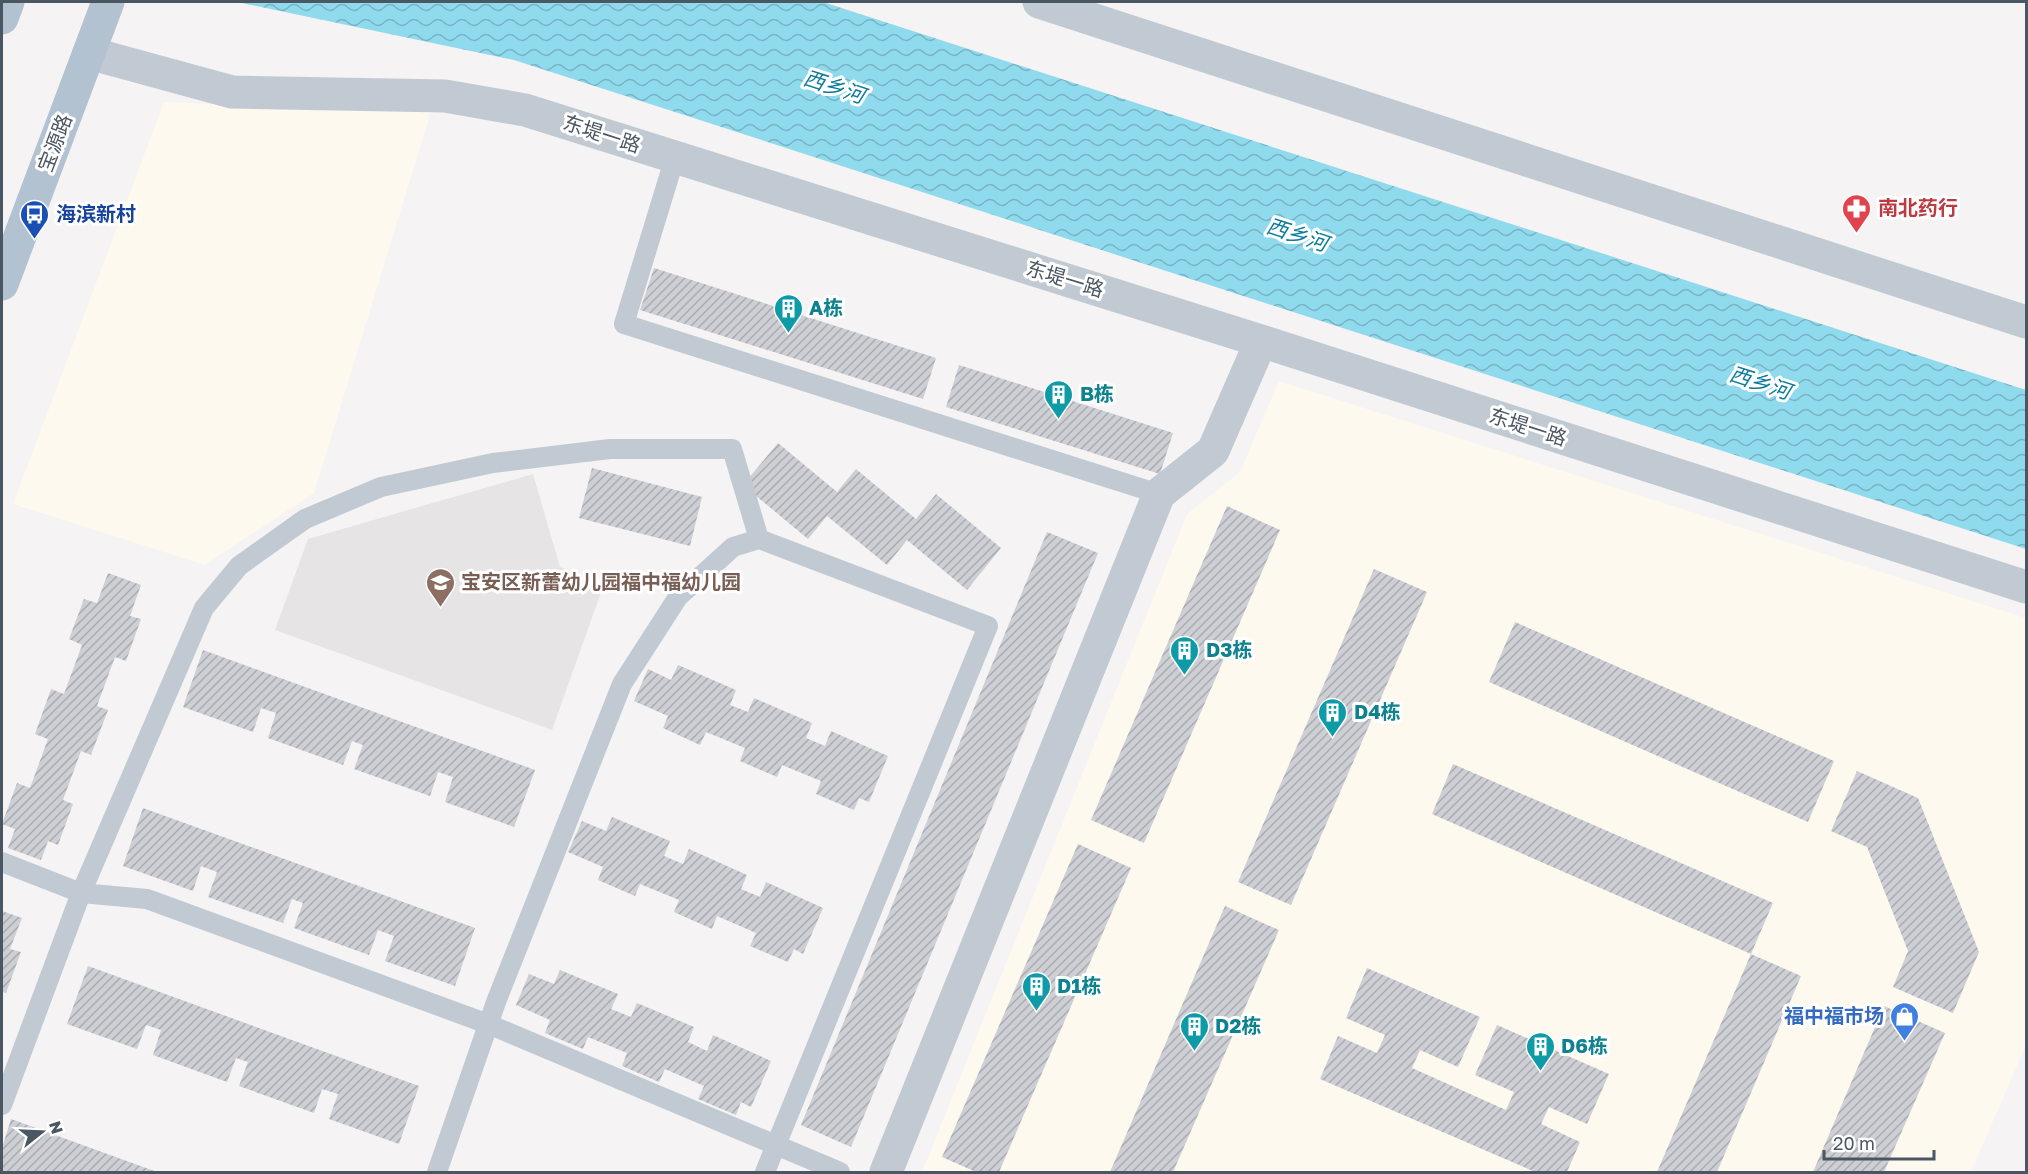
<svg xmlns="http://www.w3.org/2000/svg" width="2028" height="1174" font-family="'Golos Text','Noto Sans SC',sans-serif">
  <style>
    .commercial { fill: #fdf9ef }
    .education { fill: #e6e4e5 }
    .water { fill: url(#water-waves) }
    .building { fill: url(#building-hatch) }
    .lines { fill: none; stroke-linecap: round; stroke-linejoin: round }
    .service { stroke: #c1cad2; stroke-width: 20 }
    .minor { stroke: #c1cad2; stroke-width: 33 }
    .primary { stroke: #b3c2d1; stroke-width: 33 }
    .labels { text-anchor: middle; stroke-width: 6; stroke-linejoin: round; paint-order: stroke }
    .street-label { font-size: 20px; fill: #4a5661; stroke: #fff }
    .health-label { font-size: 20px; font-weight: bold; fill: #be3a42; stroke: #fff; text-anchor: start }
    .transit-label { font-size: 20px; font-weight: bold; fill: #164399; stroke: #fff; text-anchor: start }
    .culture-label { font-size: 20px; font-weight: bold; fill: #0d838f; stroke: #fff; text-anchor: start }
    .education-label { font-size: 20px; font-weight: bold; fill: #785e54; stroke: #fff; text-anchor: start }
    .shop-label { font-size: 20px; font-weight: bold; fill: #366cbe; stroke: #fff; text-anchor: end }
    .water-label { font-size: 21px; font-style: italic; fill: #0c7c9b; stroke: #fff }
  </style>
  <defs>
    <pattern id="water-waves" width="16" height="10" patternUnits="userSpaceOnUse" patternTransform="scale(1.5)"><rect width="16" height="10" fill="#90daee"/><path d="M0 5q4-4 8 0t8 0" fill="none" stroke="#78b4c4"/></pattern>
    <pattern id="building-hatch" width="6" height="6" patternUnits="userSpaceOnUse" patternTransform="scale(1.5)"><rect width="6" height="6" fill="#cdcfd5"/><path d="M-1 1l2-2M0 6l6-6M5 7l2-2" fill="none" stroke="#a8abb0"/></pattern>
  </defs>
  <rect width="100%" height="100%" fill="#f5f3f3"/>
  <path class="commercial" d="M164,102L431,112L314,493L205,565L13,504Z
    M1279,381L2026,618V1045L1971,1172H922L1187,514L1240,472Z"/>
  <path class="education" d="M533,474L560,567L604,584L552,730L275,630L308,539Z"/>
  <path class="water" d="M237,2H823L2026,390V549L514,60Z"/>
  <path class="building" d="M654,268L936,358L923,399L640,310Z
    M959,365L1173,433L1160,474L946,407Z
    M778,443L837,492L856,469L916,519L936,494L1001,548L967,590L907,540L887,565L827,516L808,539L743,485Z
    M592,468L702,497L690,546L579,518Z
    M1227,506L1280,530L1144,843L1091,820Z
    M1047,532L1098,553L851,1147L801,1125Z
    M1374,569L1427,592L1291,905L1238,882Z
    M108,573L141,585L130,616L141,619L126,661L115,657L97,706L108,710L91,755L81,751L63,800L73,804L58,845L48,841L41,860L8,848L15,829L2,824L17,783L30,788L48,739L35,734L51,689L64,694L82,645L69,639L84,599L97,603Z
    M1515,622L1834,761L1808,822L1489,682Z
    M203,650L535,770L514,827L445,802L453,777L438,772L430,796L354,769L363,745L352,741L343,765L268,738L276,713L261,708L253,732L183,707Z
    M678,665L736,690L730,705L748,712L754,698L812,723L806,738L825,746L831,731L888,756L869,802L859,798L854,810L816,794L821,781L782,765L777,777L740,761L745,748L706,732L700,745L663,728L668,716L634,701L648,669L671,680Z
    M1453,764L1773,903L1751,954L1432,814Z
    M1857,771L1918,798L1979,952L1953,1013L1893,987L1908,951L1867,847L1831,831Z
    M143,808L475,928L455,986L385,961L394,936L378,930L369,955L294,928L303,903L292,899L283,923L208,897L217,872L201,866L193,891L123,866Z
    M612,817L670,841L664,856L683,864L689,849L747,875L741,889L760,897L766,882L823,908L803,954L794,949L788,962L750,946L756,933L717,916L712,929L674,912L679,900L640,884L635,896L598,880L603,867L568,852L582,821L606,831Z
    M1078,844L1131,868L999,1172H976L942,1157Z
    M1225,906L1279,930L1173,1172H1110Z
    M2,911L22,918L10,949L21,952L6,993L2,992Z
    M1751,954L1801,976L1717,1172H1657Z
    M88,966L419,1086L399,1144L329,1119L338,1094L322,1089L314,1113L239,1086L248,1062L236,1058L227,1082L153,1055L161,1030L146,1025L137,1049L67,1024Z
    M1367,968L1480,1017L1458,1067L1420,1050L1412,1068L1506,1110L1514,1092L1475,1075L1497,1025L1609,1074L1587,1124L1549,1107L1541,1124L1580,1142L1567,1172H1535L1320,1079L1338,1036L1377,1053L1385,1035L1346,1018Z
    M560,970L618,994L611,1009L631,1017L637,1003L694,1027L688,1042L707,1051L713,1035L771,1061L751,1107L741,1102L736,1115L698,1099L704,1086L665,1069L659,1082L622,1066L627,1053L588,1037L583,1049L545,1033L550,1020L516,1005L529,974L554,984Z
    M1884,1006L1945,1033L1884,1172H1813Z
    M11,1119L157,1172H2V1148Z"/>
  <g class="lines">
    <path class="service" d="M675,157L624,324L1159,494
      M2,862L81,893L147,899L488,1024L840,1172
      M2,1105L81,893L204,608L239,566L305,519L381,487L493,463L610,449H732L759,539
      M437,1172L496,1002L622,684L678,597L733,547L759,539L988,626L765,1172"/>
    <path class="minor" d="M1039,2L2026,322
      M89,53L232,92L445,96L525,110L1261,341L2026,587
      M886,1172L1159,494L1213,451L1261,341"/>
    <path class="primary" d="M2,18L8,2
      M2,284L108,2"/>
  </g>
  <defs>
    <symbol id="pharmacy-pin" viewBox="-11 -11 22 30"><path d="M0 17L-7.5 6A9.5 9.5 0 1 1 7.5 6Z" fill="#e0444e" stroke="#fff"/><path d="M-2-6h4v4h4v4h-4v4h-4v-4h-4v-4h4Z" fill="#fff"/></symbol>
    <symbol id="bus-pin" viewBox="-11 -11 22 30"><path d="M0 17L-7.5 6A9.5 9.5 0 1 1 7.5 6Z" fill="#1a4fb4" stroke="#fff"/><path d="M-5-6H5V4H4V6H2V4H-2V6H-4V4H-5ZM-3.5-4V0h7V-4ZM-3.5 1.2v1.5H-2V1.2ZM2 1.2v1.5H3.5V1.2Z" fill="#fff"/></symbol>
    <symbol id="building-pin" viewBox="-11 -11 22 30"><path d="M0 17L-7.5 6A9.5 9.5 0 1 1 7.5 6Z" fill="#0f9aa8" stroke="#fff"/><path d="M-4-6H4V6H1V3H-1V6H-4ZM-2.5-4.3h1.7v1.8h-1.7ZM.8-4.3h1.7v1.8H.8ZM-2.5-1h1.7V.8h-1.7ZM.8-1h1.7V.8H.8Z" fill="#fff"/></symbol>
    <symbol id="school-pin" viewBox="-11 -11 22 30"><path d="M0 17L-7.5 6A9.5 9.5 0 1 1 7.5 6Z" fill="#8d6e63" stroke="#fff"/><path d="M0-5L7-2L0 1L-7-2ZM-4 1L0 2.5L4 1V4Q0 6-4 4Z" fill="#fff"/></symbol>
    <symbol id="shop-pin" viewBox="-11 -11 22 30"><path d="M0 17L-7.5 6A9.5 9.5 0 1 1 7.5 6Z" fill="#3f7fe0" stroke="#fff"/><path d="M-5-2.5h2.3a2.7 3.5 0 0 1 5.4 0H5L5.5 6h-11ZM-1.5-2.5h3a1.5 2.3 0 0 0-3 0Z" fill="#fff"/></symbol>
  </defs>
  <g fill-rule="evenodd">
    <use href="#pharmacy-pin" x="1840" y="192" width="33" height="45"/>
    <use href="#bus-pin" x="18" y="198" width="33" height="45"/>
    <use href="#building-pin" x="772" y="292" width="33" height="45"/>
    <use href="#building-pin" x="1042" y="378" width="33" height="45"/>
    <use href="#school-pin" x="424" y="566" width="33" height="45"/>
    <use href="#building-pin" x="1168" y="634" width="33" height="45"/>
    <use href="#building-pin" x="1316" y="696" width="33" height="45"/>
    <use href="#building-pin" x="1020" y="970" width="33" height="45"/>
    <use href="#shop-pin" x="1888" y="1000" width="33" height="45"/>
    <use href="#building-pin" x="1178" y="1010" width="33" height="45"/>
    <use href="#building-pin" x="1524" y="1030" width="33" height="45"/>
  </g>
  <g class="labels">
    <g class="street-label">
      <text transform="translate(602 134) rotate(18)" y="7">东堤一路</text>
      <text transform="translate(55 143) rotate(-69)" y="7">宝源路</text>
      <text transform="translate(1065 279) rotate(17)" y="7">东堤一路</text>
      <text transform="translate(1528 427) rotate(18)" y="7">东堤一路</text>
    </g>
    <g class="health-label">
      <text x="1878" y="215">南北药行</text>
    </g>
    <g class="transit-label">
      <text x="56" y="221">海滨新村</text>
    </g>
    <g class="culture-label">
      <text x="809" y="315">A栋</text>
      <text x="1080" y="401">B栋</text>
      <text x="1206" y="657">D3栋</text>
      <text x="1354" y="719">D4栋</text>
      <text x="1057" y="993">D1栋</text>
      <text x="1215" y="1033">D2栋</text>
      <text x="1561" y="1053">D6栋</text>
    </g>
    <g class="education-label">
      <text x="461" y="589">宝安区新蕾幼儿园福中福幼儿园</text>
    </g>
    <g class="shop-label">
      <text x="1884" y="1023">福中福市场</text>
    </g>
    <g class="water-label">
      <text transform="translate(834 87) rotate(18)" y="7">西乡河</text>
      <text transform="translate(1297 235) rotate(18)" y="7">西乡河</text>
      <text transform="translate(1760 383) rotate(18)" y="7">西乡河</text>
    </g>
  </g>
  <rect width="2028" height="1174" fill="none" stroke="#4a5661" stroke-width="6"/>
  <g transform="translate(42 1132) rotate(72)" stroke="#ffffff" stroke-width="4.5" paint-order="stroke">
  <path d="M0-4.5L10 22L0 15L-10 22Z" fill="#4a5661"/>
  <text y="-9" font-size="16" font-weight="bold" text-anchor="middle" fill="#4a5661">N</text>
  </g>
  <path d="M1824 1150v9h110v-9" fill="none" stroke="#4a5661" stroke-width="3"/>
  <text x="1833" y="1150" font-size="18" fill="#4a5661" stroke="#ffffff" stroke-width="4.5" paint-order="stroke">20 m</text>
</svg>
